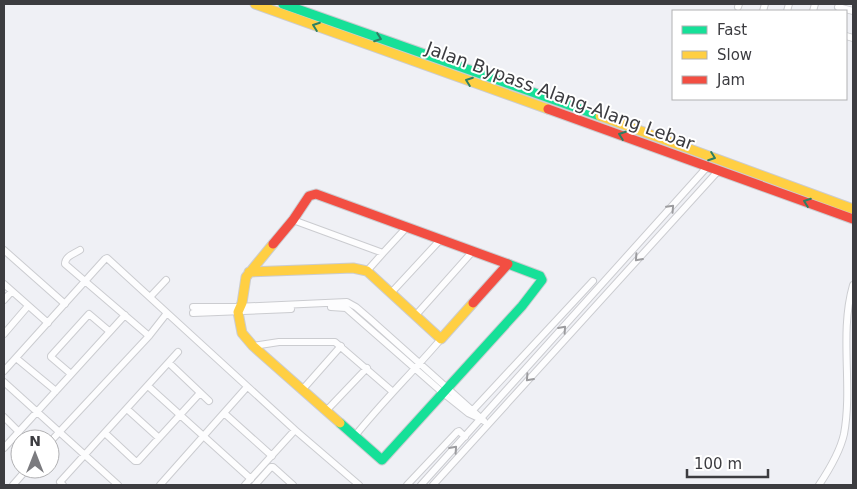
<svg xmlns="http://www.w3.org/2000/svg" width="857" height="489" font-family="'DejaVu Sans',sans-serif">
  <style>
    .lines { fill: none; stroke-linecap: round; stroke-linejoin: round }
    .street-casing { stroke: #cbccd0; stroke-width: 8 }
    .fast-casing { stroke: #cbccd0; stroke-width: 11 }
    .slow-casing { stroke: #cbccd0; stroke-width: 11 }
    .jam-casing { stroke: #cbccd0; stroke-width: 11 }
    .street { stroke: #fdfdfe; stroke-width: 6 }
    .fast { stroke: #16e098; stroke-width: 9 }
    .slow { stroke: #ffcf43; stroke-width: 9 }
    .jam { stroke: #f24e42; stroke-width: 9 }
    .oneway { stroke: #2d7e63 }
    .oneway2 { stroke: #9c9c9f }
    .labels { text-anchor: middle; stroke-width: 4; stroke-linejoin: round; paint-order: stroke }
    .street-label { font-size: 18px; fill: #3c3c40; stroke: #fff }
  </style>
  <rect width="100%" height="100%" fill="#eff0f5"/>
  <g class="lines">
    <defs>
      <path id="street" d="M738,7L739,4
        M838,7L853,11
        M763,11L765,4
        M787,11L789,4
        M813,11L815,4
        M846,36L853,38
        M293,220L383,253L407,227
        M4,250L65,304
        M80,250C74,254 65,256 65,264L149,336
        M367,271L383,253
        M4,284L48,323
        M391,293L441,239
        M150,297L166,280
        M4,300L12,291
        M193,307H236L347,302L356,307L370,319L484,421
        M331,307L346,308L443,393L468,413L481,419
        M193,313L291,309
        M416,315L473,251
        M4,334L28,306
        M253,346L279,342H335L393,392
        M16,358L56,391
        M169,363L209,401
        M4,371L105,259L107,258L295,430L359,485
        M71,374L51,357V356L89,314L109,331
        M4,382L118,485
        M148,386L251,479
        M303,389L341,346
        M127,409L159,438
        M473,410L593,281
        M326,411L367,368
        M224,413L272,456
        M4,417L19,432
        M105,433L135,461H138L200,393
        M355,436C382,402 413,372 441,339
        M50,442L149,336L167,313
        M4,448L125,315
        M13,485L27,469
        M63,485L60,482L178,352
        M160,485L247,387
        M245,485L295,430
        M255,485L271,467H273L293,485
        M407,485L457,432L459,431L465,437
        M421,485L708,166
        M433,485L719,170
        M819,485C829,470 840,452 844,434C853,385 839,334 853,285"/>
      <path id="fast" d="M283,4L600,116
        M340,423L382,460L522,306L542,280L540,276L508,264"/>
      <path id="slow" d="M255,4L548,109
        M600,116L853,209
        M273,244L246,277L242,303L238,312L242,333L253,346L340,423
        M249,272L353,268L367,271L441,339L473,303"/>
      <path id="jam" d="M548,109L853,219
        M273,244L293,220L309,196L316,194L508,264L473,303"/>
    </defs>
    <use href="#street" class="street-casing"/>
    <use href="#fast" class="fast-casing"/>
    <use href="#slow" class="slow-casing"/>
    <use href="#jam" class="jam-casing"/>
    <use href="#street" class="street"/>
    <use href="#fast" class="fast"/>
    <use href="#slow" class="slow"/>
    <use href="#jam" class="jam"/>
  </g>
  <defs><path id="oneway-chevron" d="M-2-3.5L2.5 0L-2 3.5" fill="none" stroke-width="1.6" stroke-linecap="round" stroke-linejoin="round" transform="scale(1.25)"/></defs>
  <g class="oneway">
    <use href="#oneway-chevron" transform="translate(316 26) rotate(-160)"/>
    <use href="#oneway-chevron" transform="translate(378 38) rotate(20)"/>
    <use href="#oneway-chevron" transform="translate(469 81) rotate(-160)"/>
    <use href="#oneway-chevron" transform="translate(622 135) rotate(-160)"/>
    <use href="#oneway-chevron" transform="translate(712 157) rotate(20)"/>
    <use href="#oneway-chevron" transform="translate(807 202) rotate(-160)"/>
  </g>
  <g class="oneway2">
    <use href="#oneway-chevron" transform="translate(671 208) rotate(-47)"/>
    <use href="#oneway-chevron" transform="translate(638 258) rotate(132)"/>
    <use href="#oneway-chevron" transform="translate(563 329) rotate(-48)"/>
    <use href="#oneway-chevron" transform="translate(529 378) rotate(132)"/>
    <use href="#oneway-chevron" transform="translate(454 449) rotate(-48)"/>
  </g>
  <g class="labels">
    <g class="street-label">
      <text transform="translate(560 96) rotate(20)" y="6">Jalan Bypass Alang-Alang Lebar</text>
    </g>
  </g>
  <rect width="857" height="489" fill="none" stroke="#3c3c40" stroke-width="10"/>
  <rect x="672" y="10" width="175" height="90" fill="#ffffff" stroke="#b1b1b3"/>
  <rect x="682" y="26" width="25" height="8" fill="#16e098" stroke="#b1b1b3"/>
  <text x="717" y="35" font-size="15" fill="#3c3c40">Fast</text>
  <rect x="682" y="51" width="25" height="8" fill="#ffcf43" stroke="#b1b1b3"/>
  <text x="717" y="60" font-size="15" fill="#3c3c40">Slow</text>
  <rect x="682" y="76" width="25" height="8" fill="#f24e42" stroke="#b1b1b3"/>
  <text x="717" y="85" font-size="15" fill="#3c3c40">Jam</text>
  <g transform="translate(35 454)"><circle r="24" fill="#ffffff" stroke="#b1b1b3"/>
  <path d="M0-4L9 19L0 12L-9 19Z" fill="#7b7b7f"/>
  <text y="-8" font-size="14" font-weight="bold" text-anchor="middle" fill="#3c3c40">N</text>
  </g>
  <path d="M687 469v8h81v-8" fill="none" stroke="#3c3c40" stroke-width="2.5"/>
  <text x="694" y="469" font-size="15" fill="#3c3c40" stroke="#ffffff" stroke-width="4" paint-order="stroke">100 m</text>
</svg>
